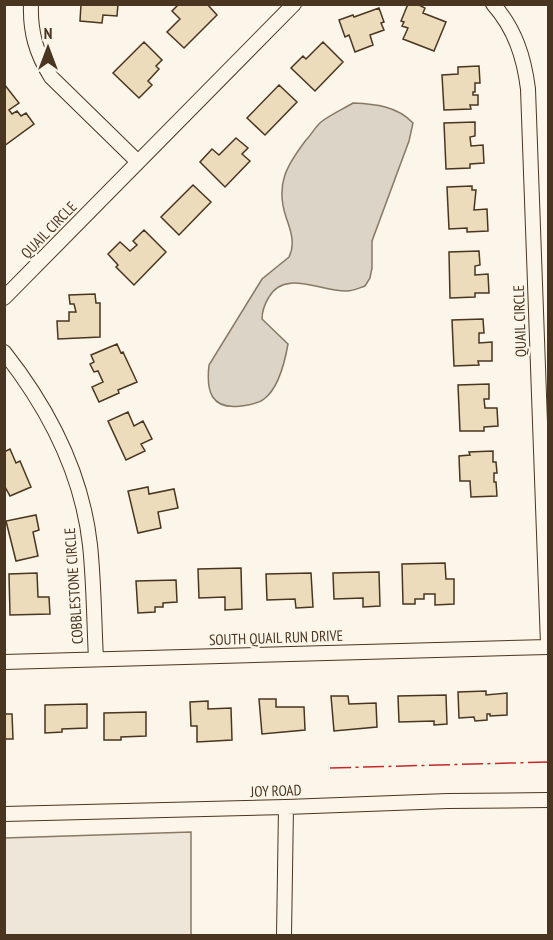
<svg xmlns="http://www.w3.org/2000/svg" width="553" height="940" font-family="'PT Sans Narrow',sans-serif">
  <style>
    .green { fill: #ede6d9; stroke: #887966; stroke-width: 1.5 }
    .water { fill: #dcd4c6; stroke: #887966; stroke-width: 1.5 }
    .building { fill: #ecdcbc; stroke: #4a3520; stroke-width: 1.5 }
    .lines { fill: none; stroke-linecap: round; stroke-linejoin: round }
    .minor-casing { stroke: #4a3520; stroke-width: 16 }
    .minor { stroke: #fbf6e9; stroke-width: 14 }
    .power { stroke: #c62828; stroke-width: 1.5; stroke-dasharray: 21 4.5 3 4.5; stroke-linecap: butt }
    .labels { text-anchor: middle; stroke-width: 4.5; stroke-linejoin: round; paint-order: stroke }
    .street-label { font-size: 15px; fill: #4a3520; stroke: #fbf6e9 }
  </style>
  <rect width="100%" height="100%" fill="#fbf6e9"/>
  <path class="green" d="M191,832V935H5V838Z"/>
  <path class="water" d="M353,103C375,104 397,106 413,123L409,141L372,241V268L370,278L365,286C359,288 353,291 347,291C321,292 285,269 269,297C264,305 262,311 262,319L288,344C285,361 279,388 264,399C258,404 249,405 241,406C211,410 206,391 209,365L262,279L289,257C296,243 290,229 286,217C275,184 287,165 306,140C311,135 315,127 321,122C330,115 343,109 353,103Z"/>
  <path class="building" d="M81,4H118L117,16L103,15L102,23L80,21Z
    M179,4H207L217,15L184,48L167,32L180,19L172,11Z
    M408,4H417L425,8L423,13L446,22L434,51L403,39L408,28L402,26L404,22L401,21Z
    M379,8L384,22L381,23L384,30L370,35L373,45L355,52L349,35L345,37L339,20L353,15L354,17Z
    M144,42L162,60L156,66L159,69L148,81L152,85L139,98L113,73Z
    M323,42L343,62L315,91L291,68L303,56L306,59Z
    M479,66L480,83H475V92H473V95H478V105H470L471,109L444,110L442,75L458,74V67Z
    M4,84L19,103L9,110L12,114L17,111L21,116L26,113L34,124L4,146Z
    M279,85L297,102L265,135L247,118Z
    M475,122V136L470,137L471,146L483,145L484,163L470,164V168L446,169L444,123Z
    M236,138L248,148L242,154L250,161L225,187L200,162L212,149L219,155Z
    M193,185L211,202L179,235L161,217Z
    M472,186V190H476L474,210L487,209L488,231L467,232V228L449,229L447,187Z
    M144,230L166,252L134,285L116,267L118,265L108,254L120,242L130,251L137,245L133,241Z
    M479,251L480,265L475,266V275L488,274L489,293H475V297L450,298L449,252Z
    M95,294L96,303H100V337L58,339L57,321H69V312H76L74,304H70L69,295Z
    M483,319L484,333H479V343L492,342V361H478L479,365L454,366L452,320Z
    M117,344L121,353L123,352L137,382L118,390L119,393L99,402L92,387L103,382L98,371L94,372L90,364L94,362L91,355Z
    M489,384V399H484L485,408H497L498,426L484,427V431H460L458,385Z
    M128,412L134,426L143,421L152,439L141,444L145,451L126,460L108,421Z
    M10,449L16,463L20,461L31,487L10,496L4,485V452Z
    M493,451V462H496L497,473H494V482H496L497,496L471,497L470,481H460L459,456L470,455L469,452Z
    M148,487L149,494L174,489L178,508L158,512L161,528L138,533L128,491Z
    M36,515L39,530L33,532L38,556L16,561L6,521Z
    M445,563L446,579H454V604L435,605V594H424V599H415V604H403L402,564Z
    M241,568L242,609L225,610V597L199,598L198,569Z
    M379,572L380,606L363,607V598L334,599L333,573Z
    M37,573L38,597H49L50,614L10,615L9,574Z
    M311,573L313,607L296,608L295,599L267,600L266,574Z
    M176,580L177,602L163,603V607H155V612L138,613L136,581Z
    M486,691V695L507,693V715L490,716V714H487V720L475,721L474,717L459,718L458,692Z
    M446,695L447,724L434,725V721L399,722L398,696Z
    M331,696H348L349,704L376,703L377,727L334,731Z
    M259,699H276V707H304L305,730L262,734Z
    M208,701V709L231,708L232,740L197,742V726H191L190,702Z
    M87,704V728L62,729V732L45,733V705Z
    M146,712V736L121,737V740H104V713Z
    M4,714H12L13,739H4Z"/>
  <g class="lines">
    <defs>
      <path id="minor" d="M31,4C30,32 36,53 51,77L138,162
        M493,4C515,29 524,57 528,89L548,645
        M4,298L294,4
        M4,352C49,409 82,473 90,545C94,583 94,621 96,659
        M4,662L548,647
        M4,814L286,807L448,801L548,800
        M284,936L286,807"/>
    </defs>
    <use href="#minor" class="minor-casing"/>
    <use href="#minor" class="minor"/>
    <path class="power" d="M330,768L548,762"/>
  </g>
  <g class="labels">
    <g class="street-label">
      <text transform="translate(49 230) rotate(-46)" y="5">QUAIL CIRCLE</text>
      <text transform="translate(520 321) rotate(-92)" y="5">QUAIL CIRCLE</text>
      <text transform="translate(74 586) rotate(-94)" y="5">COBBLESTONE CIRCLE</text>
      <text transform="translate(276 638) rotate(-2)" y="5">SOUTH QUAIL RUN DRIVE</text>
      <text transform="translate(276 791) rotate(-2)" y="5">JOY ROAD</text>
    </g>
  </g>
  <rect width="553" height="940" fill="none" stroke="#4a3520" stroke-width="12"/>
  <g transform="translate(48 48)" stroke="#fbf6e9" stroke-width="4.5" paint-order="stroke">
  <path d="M0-4.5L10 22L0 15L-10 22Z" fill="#4a3520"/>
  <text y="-9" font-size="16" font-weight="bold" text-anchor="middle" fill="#4a3520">N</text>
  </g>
</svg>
